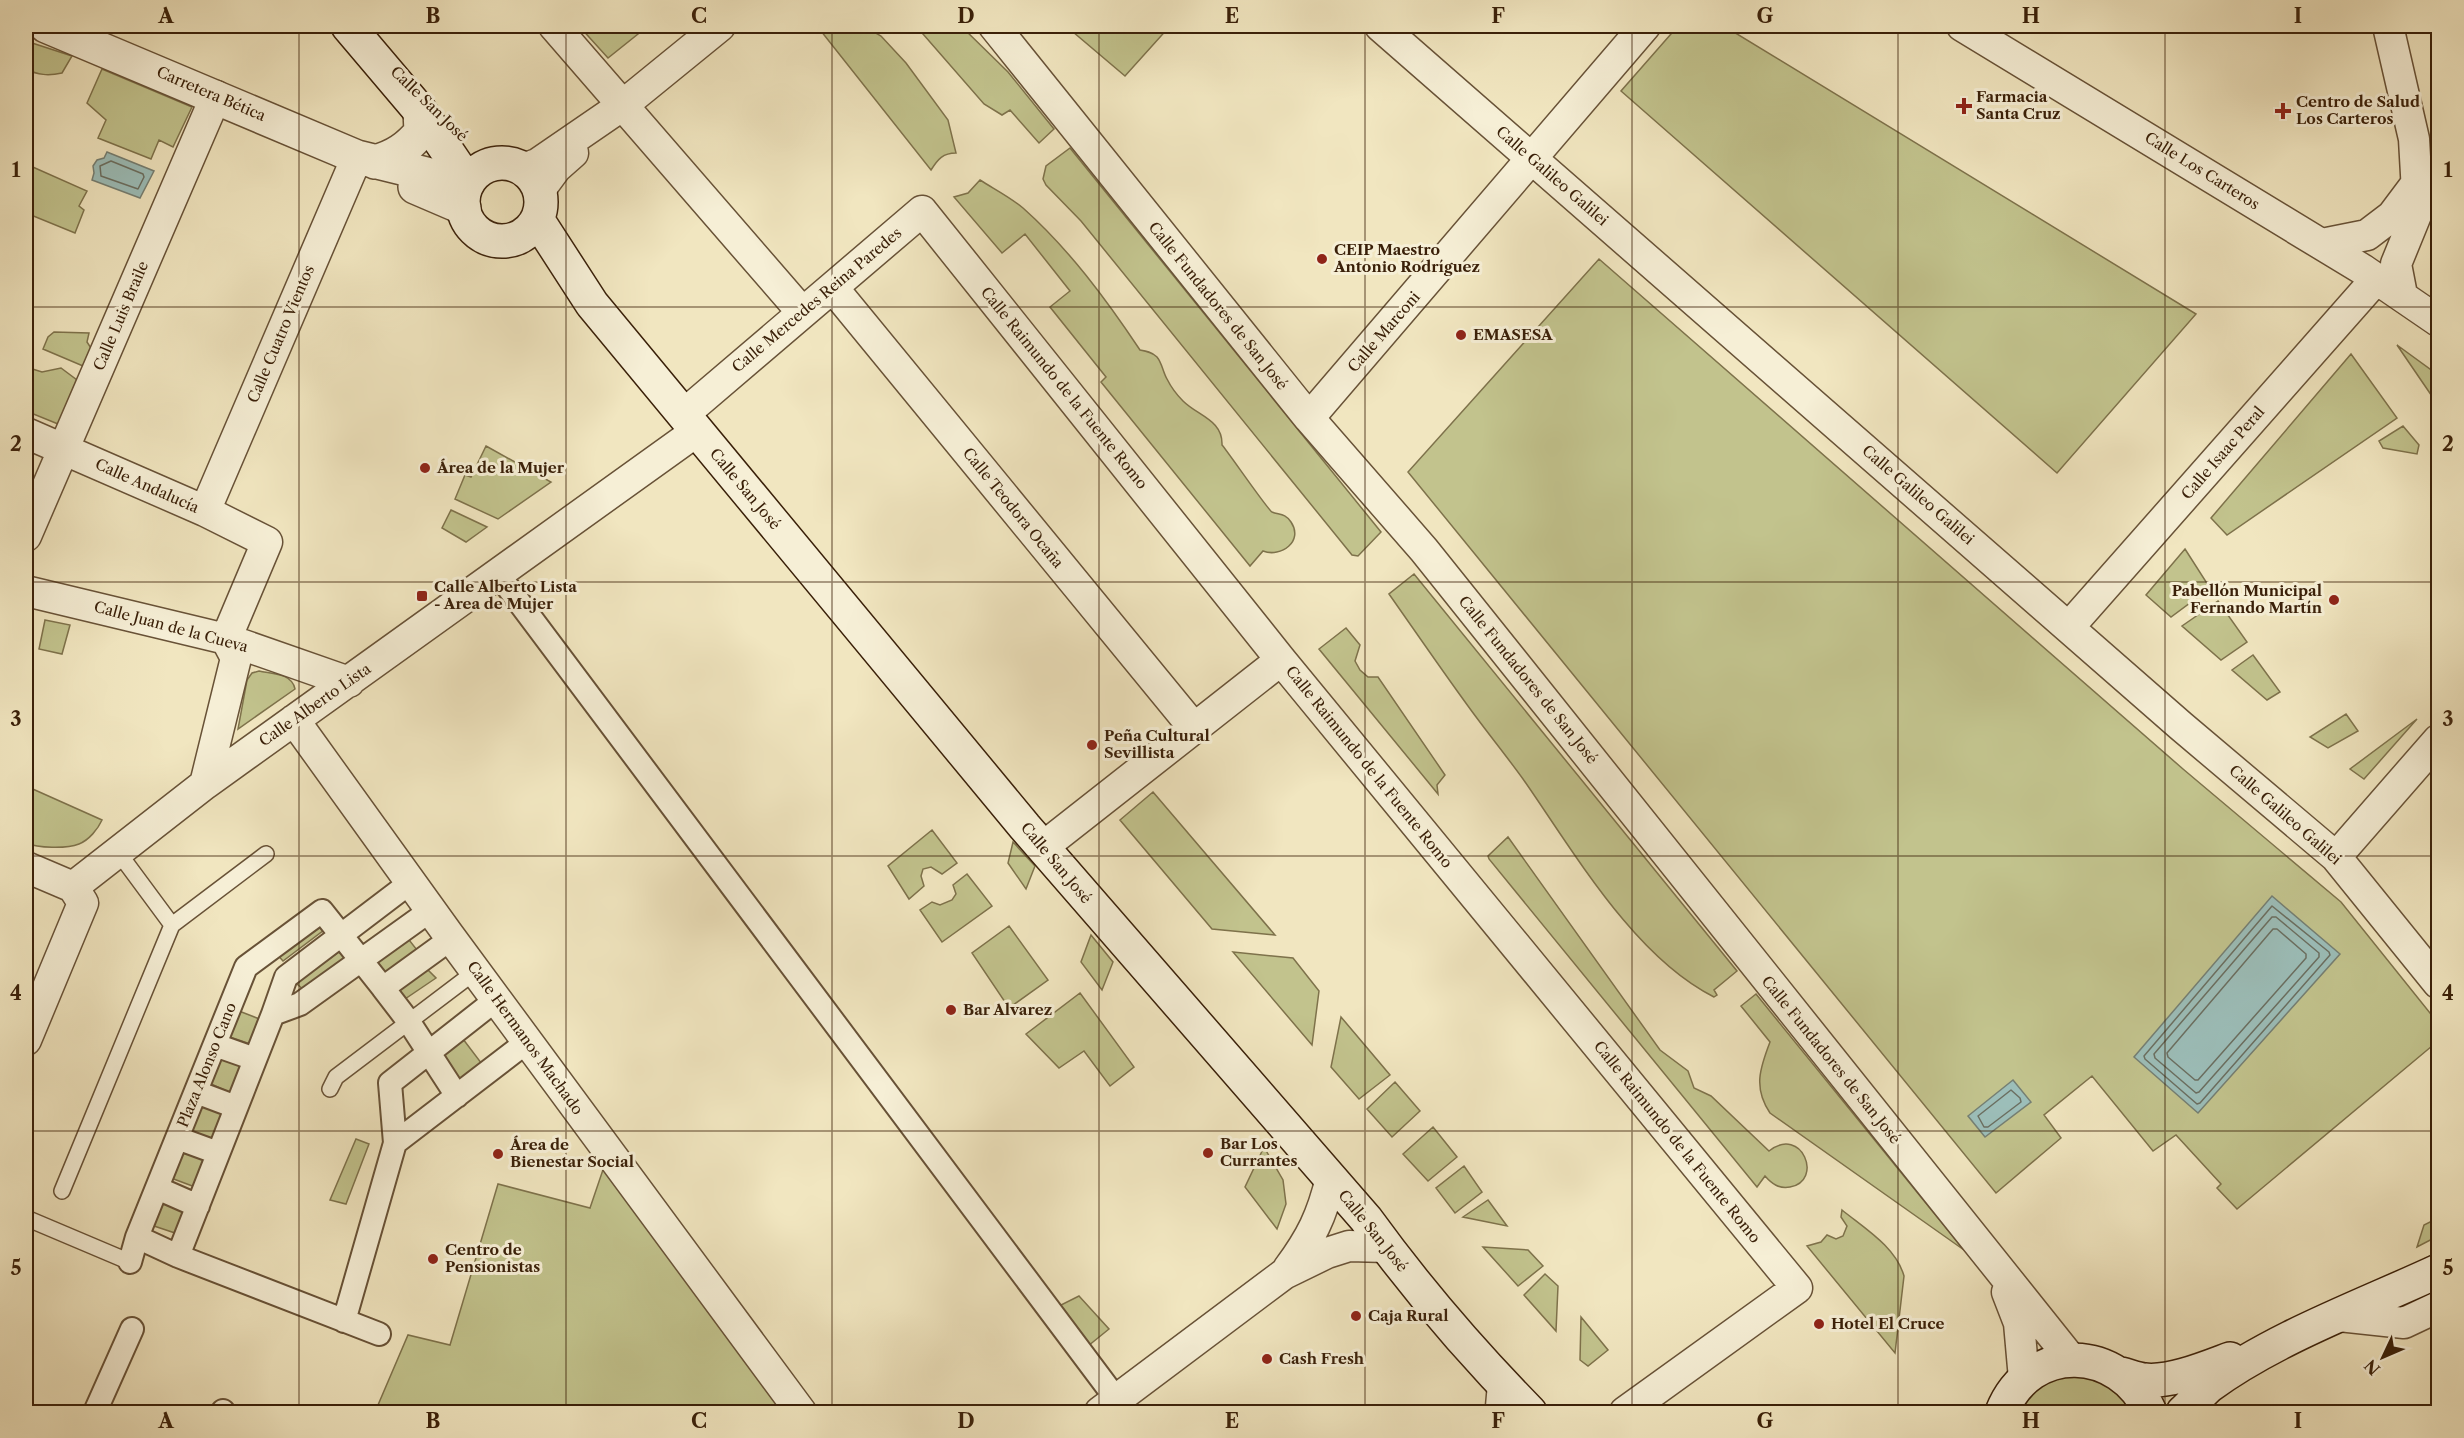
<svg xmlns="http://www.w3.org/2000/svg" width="2464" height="1438" font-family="'Libre Caslon Text',serif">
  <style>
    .green { fill: #c2c38d; stroke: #7e724b; stroke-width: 1.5 }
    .water { fill: #9cbeb9; stroke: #757f73; stroke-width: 1.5 }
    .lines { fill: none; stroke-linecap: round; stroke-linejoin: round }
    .shore { stroke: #6b6f61; stroke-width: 1.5 }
    .service-casing { stroke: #685237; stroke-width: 18 }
    .pedestrian-casing { stroke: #685237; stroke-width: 26 }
    .minor-casing { stroke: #685237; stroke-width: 33 }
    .tertiary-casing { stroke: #685237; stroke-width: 36 }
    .secondary-casing { stroke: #3a2009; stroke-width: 36 }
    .service { stroke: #f6efd6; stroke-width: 15 }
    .pedestrian { stroke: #f6efd6; stroke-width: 22 }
    .minor { stroke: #f6efd6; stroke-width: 30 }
    .tertiary { stroke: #f6efd6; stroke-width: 33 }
    .secondary { stroke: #f6efd6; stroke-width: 33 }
    .grid { fill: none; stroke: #3a2009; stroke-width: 1.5; stroke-opacity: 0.55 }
    .poi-dot { fill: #8f2418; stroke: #f6efd6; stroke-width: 2 }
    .labels { text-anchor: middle; stroke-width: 6; stroke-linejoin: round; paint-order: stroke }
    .street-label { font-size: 15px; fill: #3a2009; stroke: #f6efd6 }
    .poi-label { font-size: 15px; font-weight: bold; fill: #3a2009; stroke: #f6efd6; text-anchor: start }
    .neatline { fill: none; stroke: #3a2009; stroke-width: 2 }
    .grid-label { font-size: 20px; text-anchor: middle; font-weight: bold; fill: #3a2009 }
  </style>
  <rect width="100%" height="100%" fill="#f1e6c0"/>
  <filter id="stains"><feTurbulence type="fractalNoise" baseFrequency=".00333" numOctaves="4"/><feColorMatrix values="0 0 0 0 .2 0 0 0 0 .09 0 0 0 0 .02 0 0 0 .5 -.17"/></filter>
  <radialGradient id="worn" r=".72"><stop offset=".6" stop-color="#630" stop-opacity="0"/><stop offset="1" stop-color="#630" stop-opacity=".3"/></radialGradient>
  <path class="green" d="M579,26H648L608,58Z
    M817,26H864L881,36L906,63L948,120L956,153C943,153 938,159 931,170Z
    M916,26H961L1008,72L1054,129L1039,143L1010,110L1002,115L984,104Z
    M1066,26H1170L1125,76Z
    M1678,26H1724L2196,314L2057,473L1621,91Z
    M26,41L72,56L62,73C48,76 38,75 26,69Z
    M102,69L192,107L173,147L159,140L151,159L98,138L106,120L87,103Z
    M1070,148L1381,532L1358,556L1352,555L1081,221L1046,185L1043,179L1046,166Z
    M26,164L87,191L79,206L84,210L75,233L26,213Z
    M980,180C994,189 1010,197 1023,208C1069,249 1106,299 1140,350C1146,351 1152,352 1157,357C1162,363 1163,372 1167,379C1171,387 1177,395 1183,401C1198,416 1223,420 1222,445C1229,453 1267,509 1272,512C1279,515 1285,513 1291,522C1304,541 1281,558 1263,551L1250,566L1101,382L1106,377L1050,307L1070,291L1025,234L1002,253L954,197L968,193Z
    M1599,259L2183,769L2341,902L2438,1023V1041L2237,1209L2217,1188L2221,1184L2176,1135L2153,1151L2092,1076L2044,1115L2061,1138L1996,1193L1408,472Z
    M54,332L89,333L87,342L91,348L83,366L43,349L48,337Z
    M2397,345L2438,375V405Z
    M2351,354L2397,418L2227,535L2211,518Z
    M26,367L42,372L61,368L77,380L58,424L26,411Z
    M2403,426L2419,445L2417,454L2383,448L2379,441Z
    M486,446L551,482L498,519L455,499L465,475L471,477Z
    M451,510L487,527L466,542L442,528Z
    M2185,549L2210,588L2171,617L2146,595Z
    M1414,574L1737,971L1714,990L1717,995L1714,997C1634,957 1574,852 1523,779C1505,754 1486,731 1468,706C1441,669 1415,631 1389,594Z
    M2218,601L2247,642L2221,660L2182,626Z
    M45,620L70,625L62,654L39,649Z
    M1346,628L1360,645L1355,661L1360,670L1368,677H1378L1445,775L1437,785L1438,794L1319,649Z
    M2253,655L2280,692L2267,700L2232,670Z
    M259,671C272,674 292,673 295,689L238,729L247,680L252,673Z
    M2346,714L2358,731L2328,748L2310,737Z
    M2417,719L2364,779L2350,769Z
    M26,786L102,820C98,829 89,840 79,844C66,849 38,848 26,843Z
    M1153,792L1275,935L1212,929L1120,820Z
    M932,830L957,863L942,874L931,867L923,869L921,876L924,886L909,899L888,866Z
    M1508,837L1660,1050L1688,1071L1694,1088L1711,1096L1769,1151C1802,1125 1824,1181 1790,1187C1779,1189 1772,1184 1765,1176L1757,1187L1489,859L1488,856Z
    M1013,842L1035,866L1026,889L1008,863Z
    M967,874L992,906L942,942L920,910L932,902L940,905L952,900L956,894L953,885Z
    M316,919L324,930L283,961L275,952Z
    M1009,926L1048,980L1009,1008L972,953Z
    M1091,935L1113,962L1102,990L1081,962Z
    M406,936L417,950L381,975L369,962Z
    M339,952L348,962L307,993L296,983Z
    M1233,952L1293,958L1319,991L1312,1045Z
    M425,967L436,978L399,1003L390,991Z
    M1080,993L1134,1067L1110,1086L1084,1051L1059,1068L1026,1034Z
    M1756,994L1964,1250L1770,1113C1753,1088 1760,1068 1770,1042L1741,1006Z
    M239,1011L262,1020L253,1045L230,1037Z
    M1341,1017L1390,1075L1359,1099L1331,1067Z
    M463,1039L482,1064L460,1081L439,1057Z
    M220,1056L243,1066L231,1093L211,1084Z
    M1395,1082L1420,1111L1392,1137L1367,1109Z
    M201,1104L225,1114L212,1139L190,1131Z
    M1433,1127L1457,1157L1428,1181L1403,1154Z
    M356,1139L369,1144L346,1204L330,1200Z
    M1264,1147L1283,1180L1286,1204L1277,1229L1245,1187Z
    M183,1151L204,1160L195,1187L171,1178Z
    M609,1152L801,1412H375L408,1335L450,1345L498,1184L590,1208Z
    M1464,1166L1482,1192L1455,1213L1436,1188Z
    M162,1198L186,1208L175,1233L151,1225Z
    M1488,1200L1507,1226L1463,1217Z
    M1842,1210C1864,1228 1896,1247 1904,1276L1895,1353L1807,1246L1821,1242L1827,1235L1836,1239L1843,1236L1847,1226L1841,1217Z
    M2438,1218V1236L2417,1247L2424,1225Z
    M1483,1247L1528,1250L1543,1266L1518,1286Z
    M1545,1274L1558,1286L1556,1331L1524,1295Z
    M1079,1296L1109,1329L1088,1346L1057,1307Z
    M1581,1317L1608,1350L1588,1366L1580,1360Z
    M2077,1375C2110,1381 2115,1387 2135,1412H2018C2038,1386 2043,1380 2077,1375Z"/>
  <path class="water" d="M107,152L154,171L140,198L92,180L94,173L93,166L97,160L104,158Z
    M2272,896L2340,954L2198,1113L2134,1057Z
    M2013,1080L2031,1102L1985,1137L1968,1116Z"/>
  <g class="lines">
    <path class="shore" d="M111,161L143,174L144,177L138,189L101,176L100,166Z
      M2272,906L2329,952L2330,955L2200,1103L2197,1104L2145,1059L2144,1056Z
      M2272,917H2276L2319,953V957L2199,1092L2196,1093L2155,1058L2154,1054Z
      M2273,929H2277L2306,954V958L2198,1080H2195L2168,1057L2167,1053Z
      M2011,1090L2020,1098L2021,1102L1988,1127H1984L1978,1116Z"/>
    <defs>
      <path id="service" d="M118,852L172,925
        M330,1089L336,1077L476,971
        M62,1191L172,925L266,854
        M26,1218L130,1262
        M1493,1412L1496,1378"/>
      <path id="pedestrian" d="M498,574L1117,1400
        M452,938L383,988L409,1022L457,1096
        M273,1014L286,977L411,882
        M215,1045L255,1059
        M196,1092L236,1107
        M177,1138L218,1153
        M395,1143L390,1083L497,999
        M157,1188L198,1206
        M178,1256L273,1014L300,1004L431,910
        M130,1262L137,1237
        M344,1321L395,1143L528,1041
        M379,1334L178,1256L137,1237L246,967L322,911L383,988
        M95,1412L132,1329
        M223,1412V1411"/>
      <path id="minor" d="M554,26L802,312
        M994,26L1309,418L1424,550L2071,1359
        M1380,26L2181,726L2336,857L2438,983
        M1962,26L2362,269L2438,321
        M2388,26L2414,139L2418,210L2396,264L2402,295
        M523,169L537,164L623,105L720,26
        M539,191L556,168L573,153
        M2322,244L2367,235L2392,216L2416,184
        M833,288L1194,728
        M683,415L922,211L1281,660L1797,1288L1625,1412
        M1309,418L1645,26
        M26,433L205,511L267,542L226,639L236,658L205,784
        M205,511L357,157
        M26,536L216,96
        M26,591L226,639L349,682
        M2069,627L2377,278
        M294,720L448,934L801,1412
        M1043,847L1281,660
        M2336,857L2438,740
        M26,867L73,887
        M73,887L205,784L697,431
        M26,1040L83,903L73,887
        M1288,1269C1311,1238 1322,1216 1331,1178
        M2007,1292L2019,1323L2024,1379
        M2339,1316L2404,1323L2438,1307
        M1100,1412L1284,1274L1327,1253L1349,1246L1387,1247"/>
      <path id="tertiary" d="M46,26L357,157L467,184
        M375,162C396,156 407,148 421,132L420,111
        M415,187L464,208"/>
      <path id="secondary" d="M348,26L420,111L468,182
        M463 202a39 39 0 1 1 78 0a39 39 0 1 1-78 0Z
        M537,219L592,304L1025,827L1366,1219C1416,1288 1471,1352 1530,1412
        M2121,1374C2129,1376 2137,1379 2144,1380C2170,1383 2206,1368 2230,1359
        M2002,1412C2030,1341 2120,1345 2150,1412
        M2183,1412C2192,1404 2200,1394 2209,1386C2274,1338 2365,1305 2438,1271"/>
    </defs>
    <use href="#service" class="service-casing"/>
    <use href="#pedestrian" class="pedestrian-casing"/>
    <use href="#minor" class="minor-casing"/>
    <use href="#tertiary" class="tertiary-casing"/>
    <use href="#secondary" class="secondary-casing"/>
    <use href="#service" class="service"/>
    <use href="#pedestrian" class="pedestrian"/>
    <use href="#minor" class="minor"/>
    <use href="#tertiary" class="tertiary"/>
    <use href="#secondary" class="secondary"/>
  </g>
  <path class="grid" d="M299,26V1412M566,26V1412M832,26V1412M1099,26V1412M1365,26V1412M1632,26V1412M1898,26V1412M2165,26V1412M26,307H2438M26,582H2438M26,856H2438M26,1131H2438"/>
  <g class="poi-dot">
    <path d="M1961 97h6v6h6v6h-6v6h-6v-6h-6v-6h6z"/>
    <path d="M2280 102h6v6h6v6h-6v6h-6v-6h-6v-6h6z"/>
    <circle cx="1322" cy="259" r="6"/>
    <circle cx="1461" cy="335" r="6"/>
    <circle cx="425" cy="468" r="6"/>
    <rect x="416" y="590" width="12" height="12" rx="3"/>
    <circle cx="2334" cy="600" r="6"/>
    <circle cx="1092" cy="745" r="6"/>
    <circle cx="951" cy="1010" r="6"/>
    <circle cx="1208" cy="1153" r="6"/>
    <circle cx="498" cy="1154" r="6"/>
    <circle cx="433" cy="1259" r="6"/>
    <circle cx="1356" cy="1316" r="6"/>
    <circle cx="1819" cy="1324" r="6"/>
    <circle cx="1267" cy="1359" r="6"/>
  </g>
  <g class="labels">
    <g class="street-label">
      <text transform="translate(211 94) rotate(23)" y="5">Carretera Bética</text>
      <text transform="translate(429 104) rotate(44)" y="5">Calle San José</text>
      <text transform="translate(2202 171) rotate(32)" y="5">Calle Los Carteros</text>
      <text transform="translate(1552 176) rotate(41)" y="5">Calle Galileo Galilei</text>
      <text transform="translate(817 300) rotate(-40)" y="5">Calle Mercedes Reina Paredes</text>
      <text transform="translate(1218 306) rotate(51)" y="5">Calle Fundadores de San José</text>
      <text transform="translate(121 316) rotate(-67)" y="5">Calle Luis Braile</text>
      <text transform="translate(1384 332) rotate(-49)" y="5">Calle Marconi</text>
      <text transform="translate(281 334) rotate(-67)" y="5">Calle Cuatro Vientos</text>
      <text transform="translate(1064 388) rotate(51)" y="5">Calle Raimundo de la Fuente Romo</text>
      <text transform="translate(2223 453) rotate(-49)" y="5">Calle Isaac Peral</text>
      <text transform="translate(147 486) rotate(24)" y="5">Calle Andalucía</text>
      <text transform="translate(745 489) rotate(50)" y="5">Calle San José</text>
      <text transform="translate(1918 495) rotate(41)" y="5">Calle Galileo Galilei</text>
      <text transform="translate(1013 508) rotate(51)" y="5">Calle Teodora Ocaña</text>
      <text transform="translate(171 627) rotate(15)" y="5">Calle Juan de la Cueva</text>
      <text transform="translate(1528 680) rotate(51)" y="5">Calle Fundadores de San José</text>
      <text transform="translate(315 705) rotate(-35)" y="5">Calle Alberto Lista</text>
      <text transform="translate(1369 767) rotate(51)" y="5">Calle Raimundo de la Fuente Romo</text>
      <text transform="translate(2285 815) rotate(41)" y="5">Calle Galileo Galilei</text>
      <text transform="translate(1056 863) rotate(50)" y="5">Calle San José</text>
      <text transform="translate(525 1038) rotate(54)" y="5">Calle Hermanos Machado</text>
      <text transform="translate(1831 1060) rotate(51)" y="5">Calle Fundadores de San José</text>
      <text transform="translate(207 1065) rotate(-68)" y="5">Plaza Alonso Cano</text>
      <text transform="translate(1677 1142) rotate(51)" y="5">Calle Raimundo de la Fuente Romo</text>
      <text transform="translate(1373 1231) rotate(51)" y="5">Calle San José</text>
    </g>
    <g class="poi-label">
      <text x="1976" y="102">Farmacia<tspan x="1976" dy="17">Santa Cruz</tspan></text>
      <text x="2296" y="107">Centro de Salud<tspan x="2296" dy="17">Los Carteros</tspan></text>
      <text x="1334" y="255">CEIP Maestro<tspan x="1334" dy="17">Antonio Rodríguez</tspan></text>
      <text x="1473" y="340">EMASESA</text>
      <text x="437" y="473">Área de la Mujer</text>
      <text x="434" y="592">Calle Alberto Lista<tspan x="434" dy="17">- Area de Mujer</tspan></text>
      <text x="2322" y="596" text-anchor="end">Pabellón Municipal<tspan x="2322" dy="17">Fernando Martín</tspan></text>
      <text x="1104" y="741">Peña Cultural<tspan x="1104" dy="17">Sevillista</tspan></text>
      <text x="963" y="1015">Bar Alvarez</text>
      <text x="1220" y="1149">Bar Los<tspan x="1220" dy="17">Currantes</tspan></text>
      <text x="510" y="1150">Área de<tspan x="510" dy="17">Bienestar Social</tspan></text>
      <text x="445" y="1255">Centro de<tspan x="445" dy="17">Pensionistas</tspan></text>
      <text x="1368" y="1321">Caja Rural</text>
      <text x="1831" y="1329">Hotel El Cruce</text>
      <text x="1279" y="1364">Cash Fresh</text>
    </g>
  </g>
  <rect width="2464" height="1438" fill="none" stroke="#f1e6c0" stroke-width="66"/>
  <g transform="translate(2383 1357) rotate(226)" stroke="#f6efd6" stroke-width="4.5" paint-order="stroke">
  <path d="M0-4.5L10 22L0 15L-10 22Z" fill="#3a2009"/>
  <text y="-9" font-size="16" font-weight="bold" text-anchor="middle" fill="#3a2009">N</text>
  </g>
  <rect x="33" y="33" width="2398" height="1372" class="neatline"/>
  <g class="grid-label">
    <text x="166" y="23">A</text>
    <text x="433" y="23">B</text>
    <text x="699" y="23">C</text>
    <text x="966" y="23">D</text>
    <text x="1232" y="23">E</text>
    <text x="1498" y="23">F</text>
    <text x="1765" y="23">G</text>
    <text x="2031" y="23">H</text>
    <text x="2298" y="23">I</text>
    <text x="16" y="177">1</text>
    <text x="2448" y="177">1</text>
    <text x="16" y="451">2</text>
    <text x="2448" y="451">2</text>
    <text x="16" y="726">3</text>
    <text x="2448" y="726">3</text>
    <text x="16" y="1000">4</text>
    <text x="2448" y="1000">4</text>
    <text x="16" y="1275">5</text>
    <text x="2448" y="1275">5</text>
    <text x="166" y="1428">A</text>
    <text x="433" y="1428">B</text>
    <text x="699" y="1428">C</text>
    <text x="966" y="1428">D</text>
    <text x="1232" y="1428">E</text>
    <text x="1498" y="1428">F</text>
    <text x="1765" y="1428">G</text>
    <text x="2031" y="1428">H</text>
    <text x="2298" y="1428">I</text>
  </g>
  <rect width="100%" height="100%" filter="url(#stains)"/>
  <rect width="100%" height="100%" fill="url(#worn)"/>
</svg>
